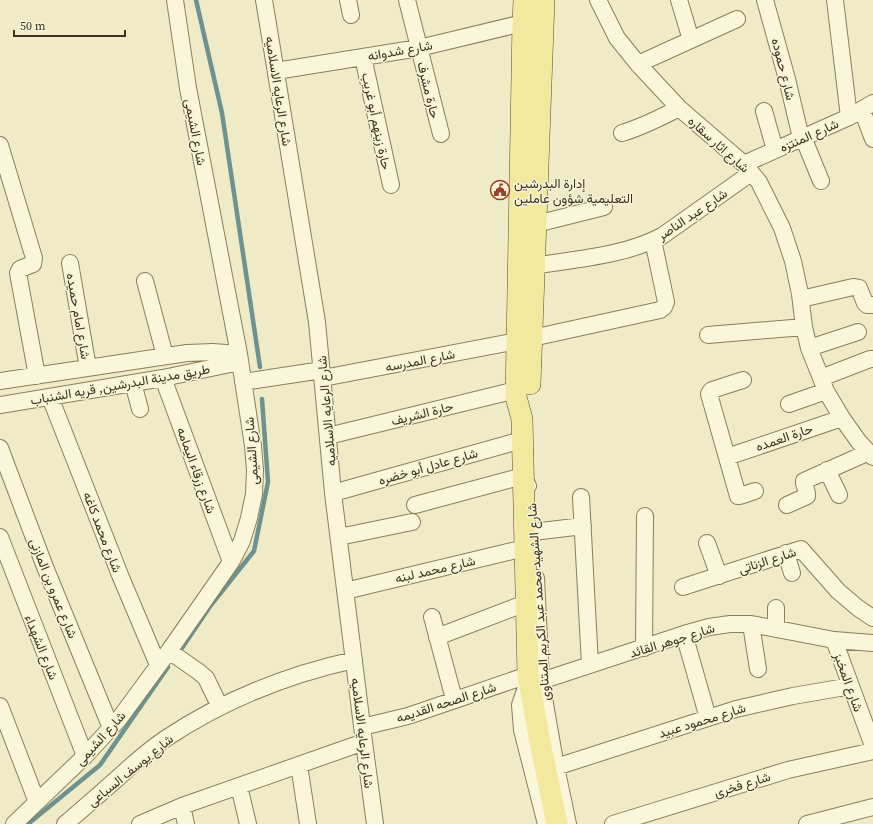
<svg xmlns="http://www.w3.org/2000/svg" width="873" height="824" font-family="'Source Serif 4',Vazirmatn,serif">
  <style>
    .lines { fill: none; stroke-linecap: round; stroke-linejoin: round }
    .stream { stroke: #6e9290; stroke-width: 4.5 }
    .minor-casing { stroke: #8b7e5b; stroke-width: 18 }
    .major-casing { stroke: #594b2f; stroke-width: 22 }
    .minor { stroke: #f9f6da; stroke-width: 16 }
    .major { stroke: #f2e89e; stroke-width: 21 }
    .labels { text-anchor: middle; stroke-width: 3; stroke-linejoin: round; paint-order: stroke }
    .street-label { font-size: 13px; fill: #3b321f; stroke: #f6f3d6 }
    .poi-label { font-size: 13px; fill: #3b321f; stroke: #f6f3d6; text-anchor: start }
  </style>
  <rect width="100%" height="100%" fill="#efebc6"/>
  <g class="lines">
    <path class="stream" d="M196,0L222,113L260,367
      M182,648L211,605L254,551L268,482L262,399
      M28,824L100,765L168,667"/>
    <defs>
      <path id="minor" d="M264,0L317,322L333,493L364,742L375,824
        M348,0L351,15
        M407,0L441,134
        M598,0L617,38L638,64L679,108L744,164L759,182L782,228L793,261L800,294L804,327L809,348L821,378L826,391L842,418L859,442L873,457
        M679,0L691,40
        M765,0L787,79L801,138
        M835,0L849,117
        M363,57L391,185
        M638,64L737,19
        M276,71L419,48L523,23
        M862,110L873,139
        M764,111L775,150
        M622,133C642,127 660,118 679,108
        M803,137L821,181
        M0,145L34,258L33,264L20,269L18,273L37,376
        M744,164L849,117L873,103
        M536,224L604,207
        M70,263L88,368
        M534,266C576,259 624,256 662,236L751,173
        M145,281L165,356
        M801,299L853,287L859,288L865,303L867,305H873
        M708,335L804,327
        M532,338L660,310L664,307L666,302L653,240
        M809,348L858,332
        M163,378L231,562
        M323,378L517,341
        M821,378L870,359H873
        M743,380L712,390L710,392L709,394L738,496H740L755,491
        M0,381L187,353L213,352L239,354
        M243,382L322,370
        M133,383L140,409
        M50,397L120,575L158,665
        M789,404L826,391
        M0,405L163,378L240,362
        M328,436L516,390
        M0,448L45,567L111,728
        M727,457L842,418
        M827,470L839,495
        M333,493L522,440
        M581,497L590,665
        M415,505L523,476L528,486
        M787,505L807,496C808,490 803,486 804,481L869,452
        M533,532L583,526
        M0,537L85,756
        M339,537L412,522
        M707,543L719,576
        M786,553L792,573
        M536,578L541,681L556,767L568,824
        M683,587L801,549L838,591L858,608L873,618
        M345,591L525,548
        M776,608V629
        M432,617L454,699
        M751,624L758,669
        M684,634L708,718
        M437,637L526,603
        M834,640L873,746
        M644,648L645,516
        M169,651L199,672L206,678L220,707
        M529,679L520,705L522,730L546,824
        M541,681L684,634L709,627L730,624H751L834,640L873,643
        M0,706L37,802
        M362,727L408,716L528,675
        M299,765L308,824
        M556,767L736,709L793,696L851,686
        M239,786L248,824
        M182,806L186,824
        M14,824L85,756L119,719L169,651L231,562L242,541L249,518L254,494L255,470L253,446L239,354L188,88L175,0
        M65,824C84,808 102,792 120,776C134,763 149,750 165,739C222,701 286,675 354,660
        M140,824L182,806L364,742
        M613,824L788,770L873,751
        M807,824L873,807"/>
      <path id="major" d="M524,0L523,23L516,397L522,419L528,675L541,747L557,824
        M530,384L544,0"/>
    </defs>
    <use href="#minor" class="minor-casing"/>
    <use href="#major" class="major-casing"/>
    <use href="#minor" class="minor"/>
    <use href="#major" class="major"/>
  </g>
  <defs>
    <symbol id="civic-ring" viewBox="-11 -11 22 22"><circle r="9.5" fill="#f6f3d6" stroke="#9b3f2a" stroke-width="1.5"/><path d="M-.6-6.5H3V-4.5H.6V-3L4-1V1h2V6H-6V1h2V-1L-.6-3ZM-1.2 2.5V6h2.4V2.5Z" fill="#9b3f2a"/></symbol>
  </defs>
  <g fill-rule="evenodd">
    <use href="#civic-ring" x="489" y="179" width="22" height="22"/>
  </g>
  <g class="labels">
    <g class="street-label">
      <text transform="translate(400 50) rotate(-10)" y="5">شارع شدوانه</text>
      <text transform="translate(784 69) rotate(76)" y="5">شارع حموده</text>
      <text transform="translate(429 90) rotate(76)" y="5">حارة مشرف</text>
      <text transform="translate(279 91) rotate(81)" y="5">شارع الرعايه الاسلاميه</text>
      <text transform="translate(377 121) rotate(78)" y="5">حارة زينهم أبو غريب</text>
      <text transform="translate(196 132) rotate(79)" y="5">شارع الشيمى</text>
      <text transform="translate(809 135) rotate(-24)" y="5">شارع المنتزه</text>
      <text transform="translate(719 144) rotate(42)" y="5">شارع اثار سقاره</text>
      <text transform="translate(692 214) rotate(-34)" y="5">شارع عبد الناصر</text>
      <text transform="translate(79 316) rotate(80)" y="5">شارع امام حميده</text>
      <text transform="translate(420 360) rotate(-11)" y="5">شارع المدرسه</text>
      <text transform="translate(120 384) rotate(-10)" y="5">طريق مدينة البدرشين, قريه الشنباب</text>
      <text transform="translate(326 411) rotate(-95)" y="5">شارع الرعايه الاسلاميه</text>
      <text transform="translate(422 413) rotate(-14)" y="5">حارة الشريف</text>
      <text transform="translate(784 437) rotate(-19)" y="5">حارة العمده</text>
      <text transform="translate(251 451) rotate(-94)" y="5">شارع الشيمى</text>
      <text transform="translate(428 466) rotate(-16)" y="5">شارع عادل أبو خضره</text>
      <text transform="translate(197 470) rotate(70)" y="5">شارع زرقاء اليمامه</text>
      <text transform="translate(103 532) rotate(69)" y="5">شارع محمد كاغه</text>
      <text transform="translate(767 560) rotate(-18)" y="5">شارع الزناتى</text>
      <text transform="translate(435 569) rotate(-13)" y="5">شارع محمد لبنه</text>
      <text transform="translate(54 588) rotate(68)" y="5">شارع عمرو بن المازنى</text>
      <text transform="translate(538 602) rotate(-94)" y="5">شارع الشهيد محمد عبد الكريم المتناوى</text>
      <text transform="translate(672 640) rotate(-17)" y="5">شارع جوهر القائد</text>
      <text transform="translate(42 647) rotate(68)" y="5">شارع الشهداء</text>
      <text transform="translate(849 682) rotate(70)" y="5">شارع المخبز</text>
      <text transform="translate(446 702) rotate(-18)" y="5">شارع الصحه القديمه</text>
      <text transform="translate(702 720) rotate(-17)" y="5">شارع محمود عبيد</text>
      <text transform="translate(363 733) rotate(83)" y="5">شارع الرعايه الاسلاميه</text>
      <text transform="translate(100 738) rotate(-48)" y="5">شارع الشيمى</text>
      <text transform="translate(130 770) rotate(-39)" y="5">شارع يوسف السباعى</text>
      <text transform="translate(742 784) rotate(-17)" y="5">شارع فخرى</text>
    </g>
    <g class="poi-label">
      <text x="514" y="188">إدارة البدرشين<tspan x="514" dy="15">التعليمية شؤون عاملين</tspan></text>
    </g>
  </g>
  <path d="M14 30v6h111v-6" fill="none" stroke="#3b321f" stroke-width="2"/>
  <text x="20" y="30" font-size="12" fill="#3b321f" stroke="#f6f3d6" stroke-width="3" paint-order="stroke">50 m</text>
</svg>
